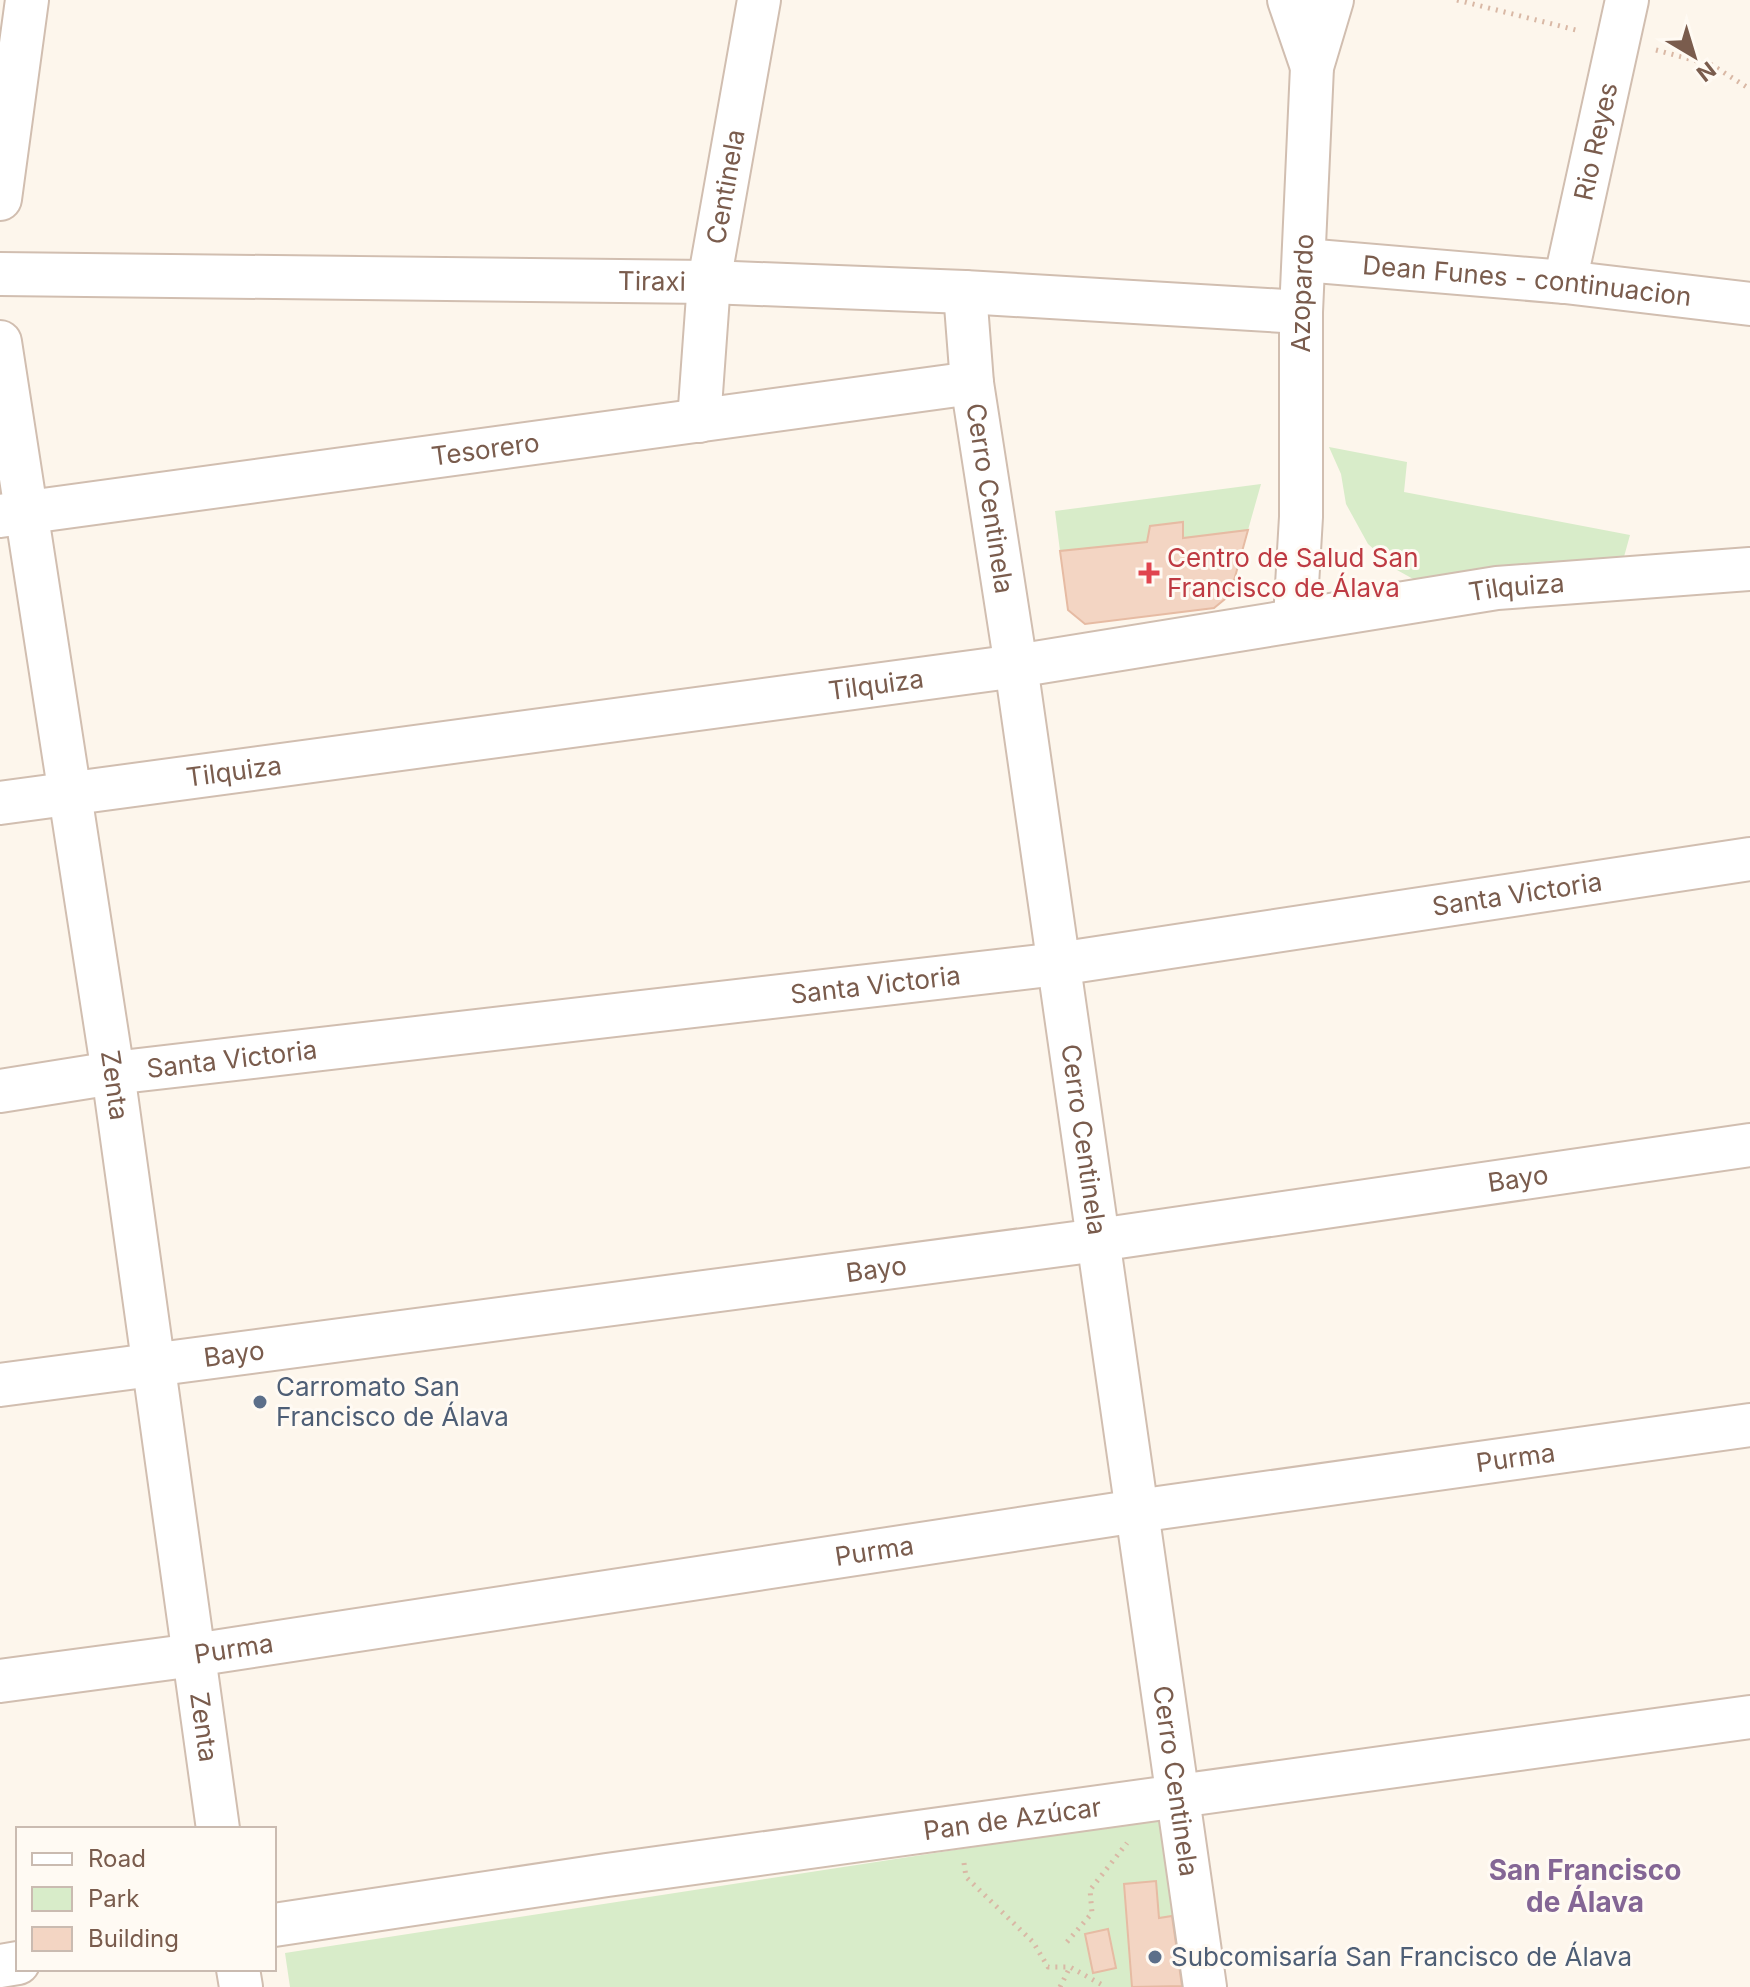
<svg xmlns="http://www.w3.org/2000/svg" width="1750" height="1987" font-family="Inter,sans-serif">
  <style>
    .green { fill: #d8ecc9 }
    .building { fill: #f3d5c3; stroke: #e6bba3; stroke-width: 2 }
    .lines { fill: none; stroke-linecap: round; stroke-linejoin: round }
    .street-casing { stroke: #d1beb0; stroke-width: 46 }
    .path { stroke: #d9b8a5; stroke-width: 5; stroke-dasharray: 2 6; stroke-linecap: butt }
    .street { stroke: #fff; stroke-width: 42 }
    .health-dot { fill: #e0444e; stroke: #fffaf3; stroke-width: 3 }
    .service-dot { fill: #5c6f8a; stroke: #fffaf3; stroke-width: 3 }
    .labels { text-anchor: middle; stroke-width: 6; stroke-linejoin: round; paint-order: stroke }
    .street-label { font-size: 26px; fill: #7a5c4d; stroke: #fffaf3 }
    .health-label { font-size: 26px; fill: #be3a42; stroke: #fffaf3; text-anchor: start }
    .service-label { font-size: 26px; fill: #4e5e75; stroke: #fffaf3; text-anchor: start }
    .neighbourhood-label { font-size: 28px; font-weight: bold; fill: #846695; stroke: #fffaf3 }
  </style>
  <rect width="100%" height="100%" fill="#fdf6ec"/>
  <path class="green" d="M1329,447L1407,462L1404,492L1630,535L1619,575L1424,585L1397,570L1368,544L1346,504L1341,474Z
    M1261,484L1248,530L1183,538V522L1150,526L1147,542L1060,551L1055,511Z
    M1162,1818L1185,1987H290L285,1953Z"/>
  <path class="building" d="M1183,522V538L1248,530L1230,595L1214,608L1085,624L1068,610L1060,551L1147,542L1150,526Z
    M1156,1881L1159,1918L1172,1916L1182,1986L1132,1987L1124,1884Z
    M1108,1929L1116,1968L1093,1973L1085,1934Z"/>
  <g class="lines">
    <defs>
      <g id="street">
        <path d="M1289,0L1312,67"/>
        <path d="M0,199L27,0"/>
        <path id="s1" d="M1304,260L1565,282L1750,304"/>
        <path id="s2" d="M0,274L709,282L965,292L1301,312"/>
        <path id="s3" d="M1565,282L1627,0"/>
        <path id="s4" d="M965,292L972,383L1016,666L1205,1987"/>
        <path id="s5" d="M0,342L113,1073L218,1829"/>
        <path id="s6" d="M699,421L709,282L759,0"/>
        <path id="s7" d="M0,516L972,383"/>
        <path id="s8" d="M1295,619L1301,517V312L1312,67L1332,0"/>
        <path id="s9" d="M0,803L1016,666L1497,588L1750,569"/>
        <path id="s10" d="M0,1091L113,1073L1058,964L1750,859"/>
        <path id="s11" d="M0,1385L1098,1240L1750,1145"/>
        <path id="s12" d="M0,1681L194,1655L1137,1511L1750,1425"/>
        <path id="s13" d="M274,1925L607,1875L1750,1717"/>
        <path d="M0,1966L18,1963"/>
        <path d="M238,1969L241,1987"/>
      </g>
    </defs>
    <use href="#street" class="street-casing"/>
    <path class="path" d="M1457,0L1580,31
      M1656,50L1712,65L1750,89
      M964,1863L966,1877L1033,1942L1048,1967H1070L1106,1987
      M1067,1942L1092,1913L1090,1890L1127,1843
      M1060,1987L1070,1967"/>
    <use href="#street" class="street"/>
  </g>
  <path class="health-dot" d="M1145 561h8v8h8v8h-8v8h-8v-8h-8v-8h8z"/>
  <g class="service-dot">
    <circle cx="260" cy="1402" r="8"/>
    <circle cx="1155" cy="1957" r="8"/>
  </g>
  <g class="labels">
    <g class="street-label">
      <text dy="9" stroke="none"><textPath href="#s3" startOffset="144">Rio Reyes</textPath></text>
      <text dy="9" stroke="none"><textPath href="#s6" startOffset="236">Centinela</textPath></text>
      <text dy="9" stroke="none"><textPath href="#s2" startOffset="652">Tiraxi</textPath></text>
      <text dy="9" stroke="none"><textPath href="#s1" startOffset="224">Dean Funes - continuacion</textPath></text>
      <text dy="9" stroke="none"><textPath href="#s8" startOffset="326">Azopardo</textPath></text>
      <text dy="9" stroke="none"><textPath href="#s7" startOffset="490">Tesorero</textPath></text>
      <text dy="9" stroke="none"><textPath href="#s4" startOffset="208">Cerro Centinela</textPath></text>
      <text dy="9" stroke="none"><textPath href="#s9" startOffset="1532">Tilquiza</textPath></text>
      <text dy="9" stroke="none"><textPath href="#s9" startOffset="884">Tilquiza</textPath></text>
      <text dy="9" stroke="none"><textPath href="#s9" startOffset="236">Tilquiza</textPath></text>
      <text dy="9" stroke="none"><textPath href="#s10" startOffset="1530">Santa Victoria</textPath></text>
      <text dy="9" stroke="none"><textPath href="#s10" startOffset="882">Santa Victoria</textPath></text>
      <text dy="9" stroke="none"><textPath href="#s10" startOffset="234">Santa Victoria</textPath></text>
      <text dy="9" stroke="none"><textPath href="#s5" startOffset="752">Zenta</textPath></text>
      <text dy="9" stroke="none"><textPath href="#s4" startOffset="856">Cerro Centinela</textPath></text>
      <text dy="9" stroke="none"><textPath href="#s11" startOffset="1532">Bayo</textPath></text>
      <text dy="9" stroke="none"><textPath href="#s11" startOffset="884">Bayo</textPath></text>
      <text dy="9" stroke="none"><textPath href="#s11" startOffset="236">Bayo</textPath></text>
      <text dy="9" stroke="none"><textPath href="#s12" startOffset="1532">Purma</textPath></text>
      <text dy="9" stroke="none"><textPath href="#s12" startOffset="884">Purma</textPath></text>
      <text dy="9" stroke="none"><textPath href="#s12" startOffset="236">Purma</textPath></text>
      <text dy="9" stroke="none"><textPath href="#s5" startOffset="1400">Zenta</textPath></text>
      <text dy="9" stroke="none"><textPath href="#s4" startOffset="1504">Cerro Centinela</textPath></text>
      <text dy="9" stroke="none"><textPath href="#s13" startOffset="746">Pan de Azúcar</textPath></text>
    </g>
    <g class="health-label">
      <text x="1167" y="567">Centro de Salud San<tspan x="1167" dy="30">Francisco de Álava</tspan></text>
    </g>
    <g class="service-label">
      <text x="276" y="1396">Carromato San<tspan x="276" dy="30">Francisco de Álava</tspan></text>
      <text x="1171" y="1966">Subcomisaría San Francisco de Álava</text>
    </g>
    <g class="neighbourhood-label">
      <text x="1585" y="1880">San Francisco<tspan x="1585" dy="32">de Álava</tspan></text>
    </g>
  </g>
  <rect x="16" y="1827" width="260" height="144" fill="#fffaf3" stroke="#cabbb1" stroke-width="2"/>
  <rect x="32" y="1853" width="40" height="12" fill="#ffffff" stroke="#cabbb1" stroke-width="2"/>
  <text x="88" y="1867" font-size="24" fill="#7a5c4d">Road</text>
  <rect x="32" y="1887" width="40" height="24" fill="#d8ecc9" stroke="#cabbb1" stroke-width="2"/>
  <text x="88" y="1907" font-size="24" fill="#7a5c4d">Park</text>
  <rect x="32" y="1927" width="40" height="24" fill="#f3d5c3" stroke="#cabbb1" stroke-width="2"/>
  <text x="88" y="1947" font-size="24" fill="#7a5c4d">Building</text>
  <g transform="translate(1694 56) rotate(142)" stroke="#fffaf3" stroke-width="6" paint-order="stroke">
  <path d="M0-6L14 30L0 20L-14 30Z" fill="#7a5c4d"/>
  <text y="-12" font-size="22" font-weight="bold" text-anchor="middle" fill="#7a5c4d">N</text>
  </g>
</svg>
